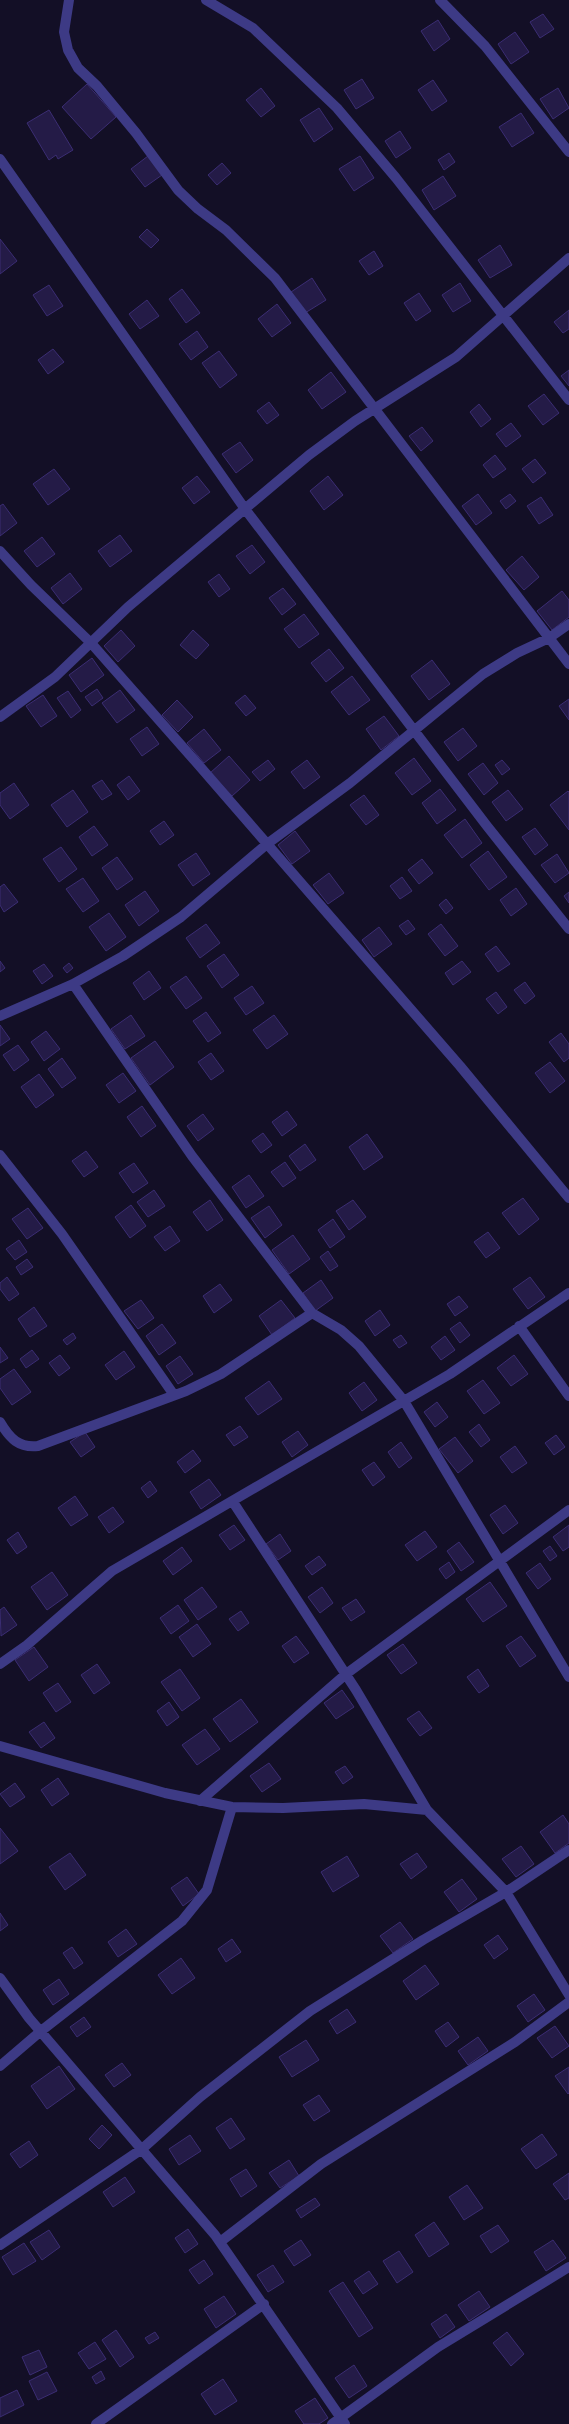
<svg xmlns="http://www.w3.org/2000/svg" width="569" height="2424" font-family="'Source Sans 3',sans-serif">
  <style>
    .building { fill: #241b47; stroke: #3b2d73 }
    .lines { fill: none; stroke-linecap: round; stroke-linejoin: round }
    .minor { stroke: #3d3a85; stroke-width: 10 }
  </style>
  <rect width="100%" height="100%" fill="#130f26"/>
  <path class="building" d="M543,14L554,29L540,38L530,22Z
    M438,20L450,39L434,51L421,31Z
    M515,32L529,52L511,64L498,44Z
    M362,79L374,98L356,109L344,90Z
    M433,80L447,101L432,111L418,90Z
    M87,84L116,117L91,139L62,107Z
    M261,88L275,106L261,117L246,100Z
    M558,88L569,108L553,119L540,99Z
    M319,108L333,129L314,142L300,120Z
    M49,110L73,150L58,159L56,155L49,160L27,123Z
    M521,113L534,133L512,147L499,127Z
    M400,131L411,148L396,158L385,141Z
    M449,153L455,162L444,170L438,160Z
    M148,156L162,175L145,187L131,169Z
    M360,156L374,178L354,191L339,169Z
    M222,163L231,173L217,185L208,175Z
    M443,176L456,196L434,210L422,190Z
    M147,229L159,240L151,248L139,237Z
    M0,239L17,261L0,274Z
    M500,245L512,265L490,278L478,260Z
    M374,251L383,266L369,275L359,261Z
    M312,278L326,300L305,313L291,292Z
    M460,283L471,301L453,312L442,295Z
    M49,285L63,306L47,316L33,295Z
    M182,289L200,313L186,323L169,299Z
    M419,293L431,311L416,321L404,303Z
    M147,300L159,316L140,329L129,314Z
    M277,304L291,323L272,337L258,319Z
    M569,310V329L563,333L554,322Z
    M197,331L208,347L191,360L179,344Z
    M53,349L64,362L48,374L38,360Z
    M219,351L237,375L220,388L202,363Z
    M569,370V386L561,376Z
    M331,372L346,392L322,409L308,390Z
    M544,394L559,413L543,425L528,406Z
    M269,402L279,415L267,424L257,411Z
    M479,404L491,419L481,427L470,412Z
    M511,423L521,436L506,447L496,434Z
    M422,427L433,441L421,451L409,436Z
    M240,442L253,460L236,473L222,454Z
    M495,455L506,469L493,478L483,465Z
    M535,459L546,473L533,483L522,469Z
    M54,469L70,489L48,505L33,484Z
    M197,476L210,492L194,504L182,488Z
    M328,476L343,495L324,510L310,491Z
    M478,494L492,513L476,525L462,506Z
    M510,494L516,501L506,509L500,501Z
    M541,497L553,515L539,524L527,506Z
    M3,504L17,523L0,536V506Z
    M120,535L132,551L110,567L98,551Z
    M42,537L55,554L37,567L24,551Z
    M252,545L265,562L250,574L236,556Z
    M522,556L539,577L524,590L506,570Z
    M70,573L82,589L63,604L51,588Z
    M219,574L230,589L219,597L208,582Z
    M283,588L296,604L282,615L269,598Z
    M562,591L569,600V617L552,630L537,611Z
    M304,614L319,634L299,648L284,629Z
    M121,630L135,646L118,662L104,646Z
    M193,630L209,645L196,659L180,645Z
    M329,649L344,668L326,682L311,663Z
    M92,658L104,675L81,692L69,675Z
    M432,660L450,684L429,700L411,676Z
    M352,676L370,700L349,715L331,692Z
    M97,689L103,698L92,706L85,697Z
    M120,690L135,710L117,723L102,703Z
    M68,691L81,710L71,718L57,698Z
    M43,695L57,716L41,727L26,706Z
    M245,695L256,708L246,716L235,703Z
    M569,699V720L559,706Z
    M177,700L193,717L178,732L162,715Z
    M384,716L399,736L381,750L366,729Z
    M147,727L159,744L142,756L130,739Z
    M463,728L477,746L458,761L444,742Z
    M204,729L221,750L204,763L187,743Z
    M229,756L250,780L232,796L210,773Z
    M414,758L431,781L412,795L395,773Z
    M268,760L275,769L260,781L252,772Z
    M307,760L320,777L304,789L291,772Z
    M502,760L510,769L502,775L495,765Z
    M483,763L498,783L484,795L468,774Z
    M129,776L140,791L128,800L117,785Z
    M102,780L112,794L102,800L92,786Z
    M14,783L29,805L10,819L0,805V793Z
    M440,789L456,810L437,824L422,803Z
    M73,790L88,812L67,827L51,805Z
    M508,790L523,809L506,821L492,802Z
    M568,791L569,792V830L550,805Z
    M364,795L379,815L366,825L350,805Z
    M465,819L482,843L462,858L444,835Z
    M164,821L174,835L160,845L150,831Z
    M94,826L108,845L92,856L79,837Z
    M535,828L548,845L535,855L522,837Z
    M295,831L310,851L292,864L278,845Z
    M61,847L77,869L59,882L43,859Z
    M488,851L507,877L489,890L470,865Z
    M196,853L210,874L193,886L178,865Z
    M557,854L569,873L555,883L541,865Z
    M117,857L133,879L117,890L102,868Z
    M422,859L433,873L419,884L408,870Z
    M329,873L344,893L328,904L313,885Z
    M402,877L412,891L400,899L390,886Z
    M83,878L99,901L83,912L66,889Z
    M4,884L18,902L4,912L0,905V887Z
    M516,888L527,904L511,916L500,900Z
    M145,891L159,911L139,926L125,905Z
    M569,892V903L564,896Z
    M446,899L453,908L446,914L439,905Z
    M109,913L126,937L106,951L89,927Z
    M408,920L415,929L406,935L399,926Z
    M206,924L220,943L200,958L186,938Z
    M441,924L458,946L445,956L428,934Z
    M379,927L392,944L374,957L362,940Z
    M496,946L510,964L498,972L485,954Z
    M224,954L239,975L222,988L207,966Z
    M0,961L5,968L0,972Z
    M462,961L471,972L453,985L445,973Z
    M69,963L73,968L67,973L63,968Z
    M44,964L53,976L42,984L33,971Z
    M149,971L161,988L144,1000L133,983Z
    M186,976L202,998L186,1009L170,987Z
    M525,982L535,996L525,1004L514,990Z
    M252,986L264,1003L246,1015L234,998Z
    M496,992L507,1007L498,1014L486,999Z
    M206,1012L221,1033L208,1042L193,1021Z
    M131,1015L145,1036L125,1049L111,1029Z
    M274,1015L288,1034L267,1049L253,1030Z
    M0,1025L10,1039L0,1046Z
    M46,1031L60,1049L44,1061L31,1042Z
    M561,1033L569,1044V1058L564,1062L549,1042Z
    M155,1041L174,1067L150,1085L131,1058Z
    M18,1045L29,1060L14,1071L3,1055Z
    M211,1053L224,1071L211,1080L198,1062Z
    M62,1058L76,1078L62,1088L48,1069Z
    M550,1062L565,1081L550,1093L535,1073Z
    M123,1073L136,1091L119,1103L106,1085Z
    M39,1074L54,1095L36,1108L21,1087Z
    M142,1106L156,1126L141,1137L127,1117Z
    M287,1111L297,1125L282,1136L272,1122Z
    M203,1114L214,1129L198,1141L187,1126Z
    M263,1133L272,1145L261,1153L252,1141Z
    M367,1134L383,1157L364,1170L349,1147Z
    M305,1144L316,1160L300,1171L289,1156Z
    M86,1151L98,1167L84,1177L72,1161Z
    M285,1162L296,1178L283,1187L271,1172Z
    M134,1163L148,1183L133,1193L119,1173Z
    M249,1175L264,1196L246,1208L232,1187Z
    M154,1190L165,1206L148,1217L137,1202Z
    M523,1198L539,1219L519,1235L502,1213Z
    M210,1200L223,1220L207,1231L193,1212Z
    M353,1200L366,1217L349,1230L336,1211Z
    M131,1205L146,1226L130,1238L115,1217Z
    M269,1206L282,1225L265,1238L251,1218Z
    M28,1208L43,1228L27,1239L12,1219Z
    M333,1219L345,1237L330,1248L318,1230Z
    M170,1226L180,1241L165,1251L154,1237Z
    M488,1232L500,1248L486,1258L474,1242Z
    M293,1235L310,1259L289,1274L272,1250Z
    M19,1240L27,1252L15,1260L6,1249Z
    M328,1251L338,1266L330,1271L320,1257Z
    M27,1259L33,1267L21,1275L16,1267Z
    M7,1277L19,1294L9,1301L0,1289V1283Z
    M530,1277L545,1297L528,1309L513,1289Z
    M321,1280L333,1298L315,1311L303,1293Z
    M220,1284L232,1300L214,1313L203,1296Z
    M459,1296L468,1307L455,1316L447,1304Z
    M141,1300L154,1318L138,1329L124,1311Z
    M281,1300L295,1318L272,1335L259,1316Z
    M34,1307L47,1326L30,1337L18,1319Z
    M380,1310L390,1325L375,1336L365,1321Z
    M460,1322L470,1335L460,1343L450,1329Z
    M162,1324L176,1343L159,1355L146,1336Z
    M73,1333L76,1338L67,1345L63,1340Z
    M401,1335L407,1343L399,1348L393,1340Z
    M445,1336L455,1350L441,1360L431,1347Z
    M0,1347L8,1358L0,1363Z
    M32,1350L39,1359L26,1368L20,1359Z
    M124,1351L135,1367L116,1380L105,1365Z
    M60,1355L70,1368L59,1376L49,1363Z
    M514,1355L528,1374L511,1386L497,1368Z
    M180,1356L193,1374L178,1384L166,1366Z
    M14,1369L31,1392L12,1405L0,1388V1379Z
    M483,1380L500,1403L484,1414L467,1391Z
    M269,1381L282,1399L258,1415L245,1398Z
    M364,1382L377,1400L362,1411L349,1393Z
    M437,1402L448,1417L435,1427L424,1412Z
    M479,1424L490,1440L481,1447L469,1432Z
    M240,1426L248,1437L234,1446L226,1435Z
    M298,1431L308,1445L292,1457L282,1442Z
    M85,1432L95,1447L81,1457L70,1442Z
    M556,1435L565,1447L554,1455L545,1443Z
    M455,1437L473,1461L458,1473L439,1449Z
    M401,1442L412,1458L399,1468L388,1452Z
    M515,1446L527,1463L512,1473L500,1457Z
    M193,1450L201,1461L185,1473L177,1462Z
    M374,1462L385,1477L373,1486L362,1470Z
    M209,1479L221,1495L201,1509L190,1492Z
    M150,1481L157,1491L148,1498L141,1488Z
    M75,1496L88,1515L71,1526L58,1508Z
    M505,1505L518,1523L503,1534L490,1515Z
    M113,1507L124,1522L109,1533L98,1517Z
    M234,1525L245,1540L230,1550L219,1535Z
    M569,1525V1547L563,1551L553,1537Z
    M425,1531L437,1547L417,1561L405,1545Z
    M18,1532L27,1547L17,1554L7,1540Z
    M280,1534L291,1551L278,1560L266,1544Z
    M459,1542L474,1562L461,1571L447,1551Z
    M550,1546L557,1556L550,1561L543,1551Z
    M182,1547L192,1561L173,1575L163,1561Z
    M319,1556L326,1565L312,1575L305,1566Z
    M449,1562L455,1572L446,1579L439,1569Z
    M540,1563L551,1579L538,1589L526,1573Z
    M52,1572L68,1595L47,1610L31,1587Z
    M490,1582L507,1606L483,1622L466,1599Z
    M202,1587L217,1607L198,1620L184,1600Z
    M322,1587L333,1603L320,1613L308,1597Z
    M356,1599L365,1612L351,1621L342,1608Z
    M178,1605L189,1621L171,1634L160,1618Z
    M4,1607L17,1625L1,1636L0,1610Z
    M241,1611L249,1623L238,1631L229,1619Z
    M197,1624L211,1644L193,1657L179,1637Z
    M296,1636L309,1653L294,1663L282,1646Z
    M521,1636L536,1656L520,1667L506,1646Z
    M403,1644L417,1663L401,1674L387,1655Z
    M34,1647L48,1667L29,1681L15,1660Z
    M97,1664L110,1683L94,1694L81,1675Z
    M180,1669L200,1698L182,1711L161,1682Z
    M478,1669L489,1686L479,1693L467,1677Z
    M58,1683L71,1702L56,1712L43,1693Z
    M342,1690L354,1707L336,1719L324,1703Z
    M241,1699L258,1722L230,1742L213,1719Z
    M169,1702L179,1717L167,1726L157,1711Z
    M419,1711L432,1728L420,1736L407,1719Z
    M44,1722L55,1738L41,1748L29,1732Z
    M205,1729L220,1749L197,1765L182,1745Z
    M269,1763L281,1779L262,1792L250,1776Z
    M345,1766L353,1777L343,1784L335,1772Z
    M58,1778L69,1794L52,1806L41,1790Z
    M15,1783L25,1797L10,1807L0,1794Z
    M563,1815L569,1824V1843L555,1853L540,1832Z
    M0,1828L18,1851L0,1864Z
    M521,1846L534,1864L516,1877L502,1859Z
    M70,1853L86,1875L65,1890L49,1867Z
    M417,1853L427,1867L411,1879L400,1864Z
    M347,1856L359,1876L333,1892L321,1872Z
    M187,1877L199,1894L183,1906L171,1888Z
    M462,1879L477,1899L459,1912L444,1892Z
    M0,1913L8,1925L0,1931Z
    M400,1922L413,1939L393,1953L380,1936Z
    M126,1929L137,1944L118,1957L108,1942Z
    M498,1935L508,1949L494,1959L484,1945Z
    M232,1939L241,1952L226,1962L218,1949Z
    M72,1947L83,1963L74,1969L63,1953Z
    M181,1958L195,1978L172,1994L158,1975Z
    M425,1965L439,1984L416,2000L403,1981Z
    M59,1979L69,1994L53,2005L43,1990Z
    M534,1994L545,2010L528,2022L517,2006Z
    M347,2009L356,2022L337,2034L329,2021Z
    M84,2017L91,2027L77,2037L70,2027Z
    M448,2022L459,2037L446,2047L435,2031Z
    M555,2026L569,2046L552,2058L537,2038Z
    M478,2037L488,2051L468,2065L458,2051Z
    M306,2040L319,2060L292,2077L279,2057Z
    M122,2063L131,2075L114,2087L105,2075Z
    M59,2066L75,2089L47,2109L31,2086Z
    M569,2067V2093L568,2094L555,2076Z
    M319,2095L330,2111L314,2121L303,2105Z
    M231,2118L245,2139L230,2149L216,2128Z
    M102,2125L112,2135L99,2149L89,2139Z
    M542,2134L557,2155L536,2169L521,2149Z
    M190,2135L201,2151L179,2165L169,2149Z
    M29,2141L38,2155L20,2168L10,2154Z
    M289,2160L299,2176L280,2188L269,2173Z
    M246,2169L257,2186L241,2197L230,2179Z
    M569,2173V2198L565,2200L553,2184Z
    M125,2177L135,2192L113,2207L103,2192Z
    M467,2185L483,2208L464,2220L449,2197Z
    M315,2198L320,2205L301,2218L296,2210Z
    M434,2222L449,2244L429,2257L415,2235Z
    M498,2225L509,2241L491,2253L480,2236Z
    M188,2229L198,2244L185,2253L175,2238Z
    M49,2230L60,2247L42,2260L30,2242Z
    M301,2240L311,2255L294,2266L284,2251Z
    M553,2240L566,2258L546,2271L534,2252Z
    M24,2243L36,2261L13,2275L2,2257Z
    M399,2251L413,2272L397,2283L383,2261Z
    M204,2260L213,2274L199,2284L189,2270Z
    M273,2265L284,2282L268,2292L257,2275Z
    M369,2271L378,2284L363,2294L354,2281Z
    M343,2282L373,2328L359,2337L329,2291Z
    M479,2291L490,2307L469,2321L458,2305Z
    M224,2296L236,2314L216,2328L204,2309Z
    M446,2314L455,2327L440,2338L431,2324Z
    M116,2330L134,2357L120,2367L102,2340Z
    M155,2332L159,2338L149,2344L145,2338Z
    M507,2332L524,2354L511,2366L493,2343Z
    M95,2342L106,2359L89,2369L78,2353Z
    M39,2350L47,2367L30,2375L22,2357Z
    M354,2365L367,2386L349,2398L335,2378Z
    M101,2371L105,2379L96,2384L92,2377Z
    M47,2372L57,2391L38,2400L29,2381Z
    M223,2379L237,2401L215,2415L201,2394Z
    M17,2390L24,2405L0,2417V2398Z
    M315,2398L328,2418L319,2424H304L295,2411Z"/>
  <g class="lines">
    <path class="minor" d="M69,0L64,32L68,50L78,68L97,86L136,133L178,190L198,209L226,230L275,278L569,664
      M206,0L253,28L337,108L396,178L569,400
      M440,0L485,46L569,152
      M0,159L245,509L487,826L569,929
      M0,551L31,585L91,643L196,762L460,1066L569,1198
      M0,717L55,677L128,607L309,455L355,421L456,357L569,258
      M73,984L192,1156L312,1313L341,1330L359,1346L404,1401L569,1677
      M0,1016L73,984L123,956L181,917L267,844L350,783L483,674L517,653L549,638L569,624
      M0,1155L62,1234L174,1395
      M519,1326L569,1396
      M0,1422C10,1439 19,1448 38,1446L186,1391L221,1374L312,1313
      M233,1502L356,1690L427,1810L506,1892L569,1995
      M0,1664L27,1645L112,1571L450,1374L569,1293
      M0,1746L165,1793L232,1807L283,1808L364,1804L427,1810
      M200,1801L346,1674L569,1510
      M0,1978L29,2018L215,2235L345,2424
      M0,2066L41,2031L182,1921L207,1890L232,1807
      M220,2242L321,2164L515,2042L569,2002
      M0,2245L142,2149L200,2097L310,2011L423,1940L506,1892L569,1850
      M96,2424L264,2304
      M332,2424L438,2347L569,2267"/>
  </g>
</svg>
